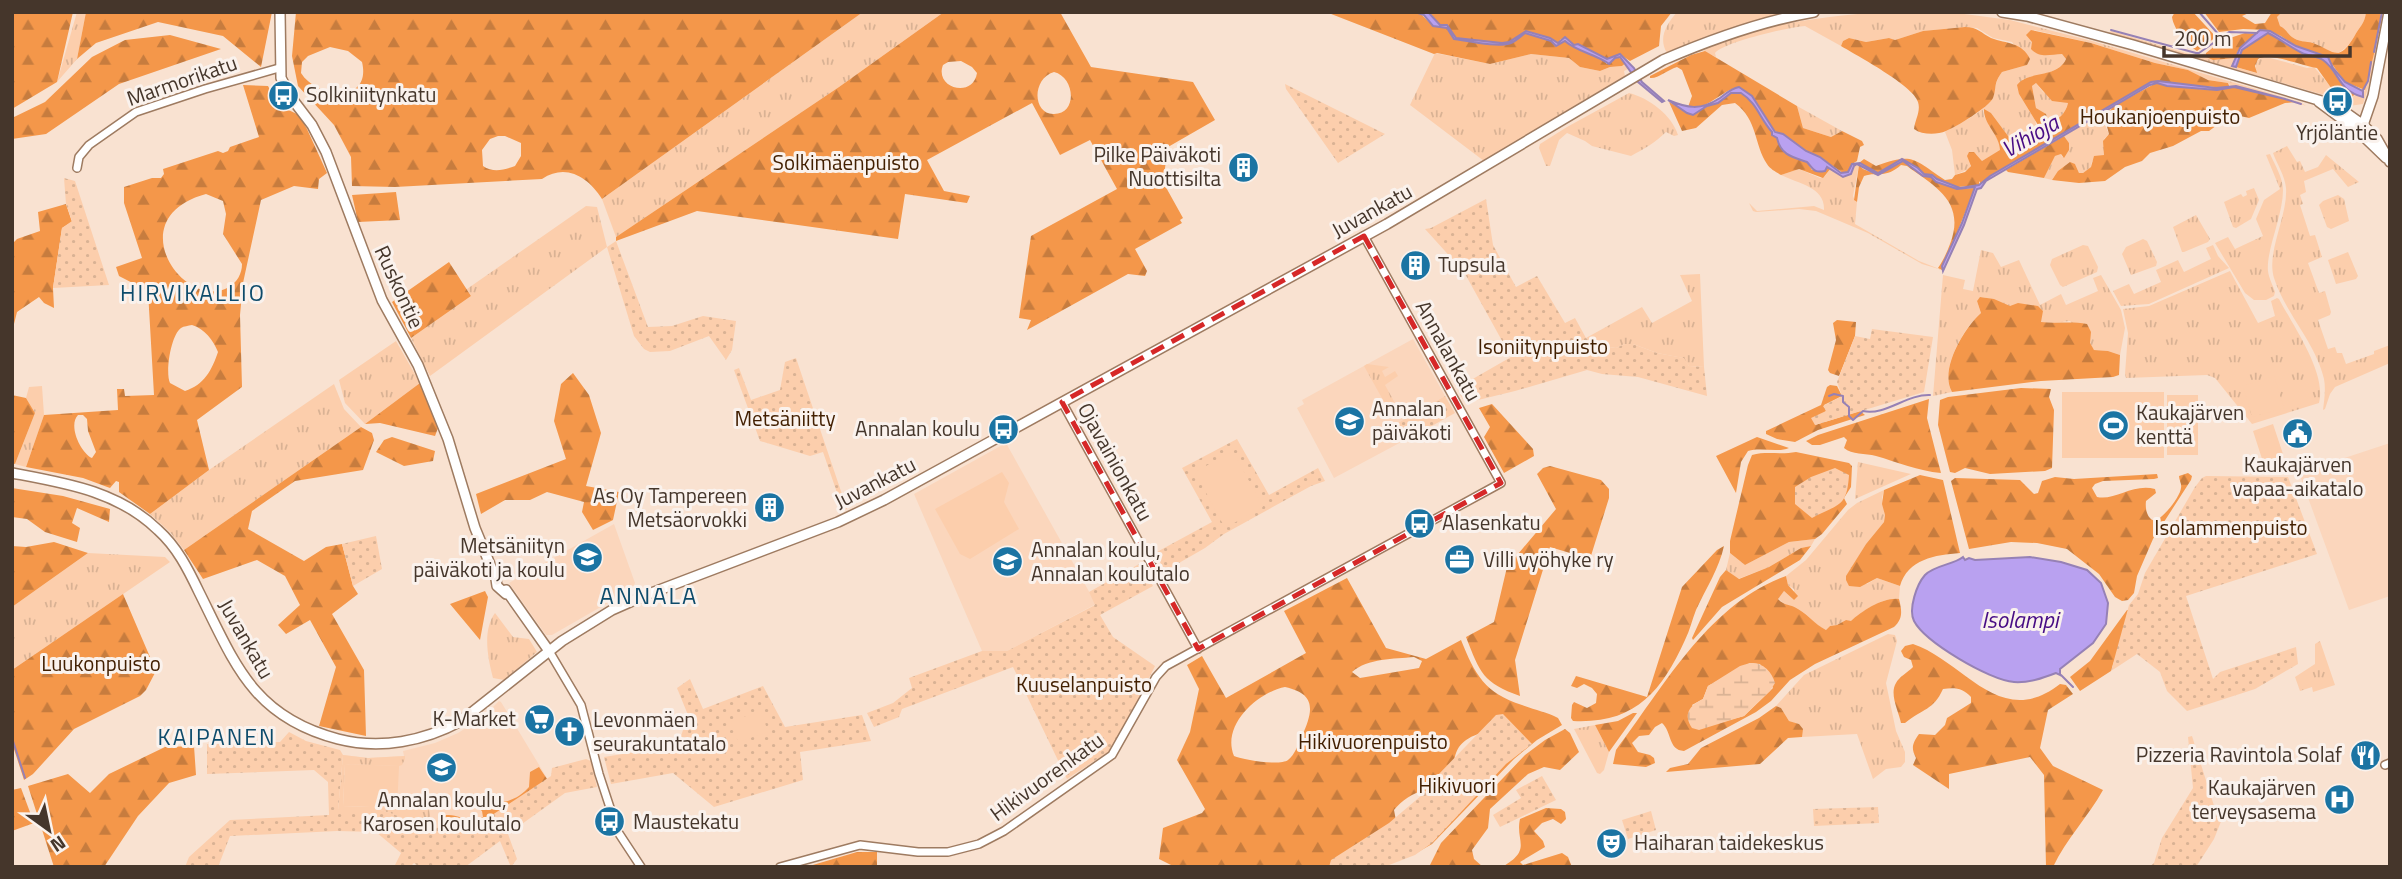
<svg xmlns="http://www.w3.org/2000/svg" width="2402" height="879" font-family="'Titillium Web',sans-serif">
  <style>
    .built { fill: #fbd6bc }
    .grass { fill: url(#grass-tufts) }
    .forest { fill: url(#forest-firs); fill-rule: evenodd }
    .wetland { fill: url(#wetland-marsh) }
    .park { fill: url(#park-dots) }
    .pitch { fill: #fcceac }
    .water { fill: #b9a1f0; stroke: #9681b5; stroke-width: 2 }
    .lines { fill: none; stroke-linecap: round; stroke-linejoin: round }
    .stream { stroke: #9681b5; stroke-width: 2 }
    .minor-casing { stroke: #9e7b61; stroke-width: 10 }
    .major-casing { stroke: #9e7b61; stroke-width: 12 }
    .minor { stroke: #fff; stroke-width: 7 }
    .major { stroke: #fff; stroke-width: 9 }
    .marked { fill: none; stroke: #d62828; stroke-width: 5; stroke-dasharray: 14 9; stroke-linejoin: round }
    .labels { text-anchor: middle; stroke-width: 6; stroke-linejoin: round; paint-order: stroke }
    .street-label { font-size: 21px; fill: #45362b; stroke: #faf2ed }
    .poi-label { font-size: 21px; fill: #45362b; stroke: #faf2ed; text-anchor: start }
    .park-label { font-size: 21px; fill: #421f00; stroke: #faf2ed }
    .water-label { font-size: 23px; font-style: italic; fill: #470c84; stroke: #faf2ed }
    .neighbourhood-label { font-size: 23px; letter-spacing: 2px; fill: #0d4b6b; stroke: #faf2ed }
    .quarter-label { font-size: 24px; letter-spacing: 2px; fill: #0d4b6b; stroke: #faf2ed }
  </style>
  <defs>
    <pattern id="grass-tufts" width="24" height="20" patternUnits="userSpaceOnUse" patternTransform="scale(1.75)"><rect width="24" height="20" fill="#fcceac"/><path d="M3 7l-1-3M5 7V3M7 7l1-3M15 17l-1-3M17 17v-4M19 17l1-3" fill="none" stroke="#d9b294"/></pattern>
    <pattern id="forest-firs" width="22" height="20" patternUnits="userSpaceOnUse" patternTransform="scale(1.75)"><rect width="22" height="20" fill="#f4974a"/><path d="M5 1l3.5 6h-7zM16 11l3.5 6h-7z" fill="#c77c3e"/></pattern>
    <pattern id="wetland-marsh" width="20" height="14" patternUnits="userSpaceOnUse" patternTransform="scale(1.75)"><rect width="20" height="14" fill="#fcceac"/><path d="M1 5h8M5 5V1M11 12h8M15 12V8" fill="none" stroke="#d9b294"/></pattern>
    <pattern id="park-dots" width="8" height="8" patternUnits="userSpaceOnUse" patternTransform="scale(1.75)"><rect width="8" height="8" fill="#fcceac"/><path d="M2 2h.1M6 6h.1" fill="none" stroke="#d9b294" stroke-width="1.8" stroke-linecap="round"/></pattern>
  </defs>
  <rect width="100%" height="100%" fill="#f9e2d1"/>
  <path class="built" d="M1413,339L1445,396L1396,424L1405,440L1334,478L1297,408L1304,404L1302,400Z
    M1006,443L1096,604L1007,651H982L914,494Z
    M2390,443V596L2349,610L2299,473Z
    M614,524L635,583L632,589L552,635H546L509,583Z
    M499,701L501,702L547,778L483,821L432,828L381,810L343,755L368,758L404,756L403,751L435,743L458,733L482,718Z"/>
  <path class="grass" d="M77,12H86L77,59L57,82Z
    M863,12H944L839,87L616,237L602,199Z
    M1677,12H1777L1778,15L1720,32L1667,53C1658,38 1666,25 1677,12Z
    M1877,12H1949L2010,20L2092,41L2300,102L2306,106L2284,98L2231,86L2228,83L2208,80L2188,70L2155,63L2091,43L2034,30L2032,49L2034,52L2062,54L2066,59C2060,73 2038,76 2023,79L2019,94L2035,120L2037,129L2020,143L2014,144L1991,113L1983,110L1984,116L2001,145L2000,151L1982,161L1976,154L1969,169L1955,175L1952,150L1945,132C1960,123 1982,114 1992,98C1996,91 1994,82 2002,72L2027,65L2012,42L1993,38L1977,28L1965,27L1923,31L1895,40L1889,38L1866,42L1849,38L1843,41L1841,46L1805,26C1789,27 1724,42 1715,53L1716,57L1703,51C1756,23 1819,18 1877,12Z
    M2282,12H2366C2365,24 2359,27 2354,37C2348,46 2340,57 2328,52C2323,50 2319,45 2313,43C2306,41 2298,42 2292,37C2287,33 2286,29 2280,26L2277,17Z
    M2381,12H2385L2377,60L2363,104L2349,106L2331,97L2109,33L2111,31L2196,56L2206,53V57L2213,60L2235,58L2232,66L2256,73V62L2263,56L2307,68L2314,67L2341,99L2352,98L2355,94L2363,96L2376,46Z
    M1435,53L1490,64L1531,54L1569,58L1580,67L1600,71L1610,67L1622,66L1626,63L1630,68L1624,71L1625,76L1484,161L1410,105Z
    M2036,83L2043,92L2068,103C2066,113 2058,121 2048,122L2046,115L2036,108L2032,86Z
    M1629,93C1649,98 1672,115 1678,135L1674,136L1666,132C1656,142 1644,149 1631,156L1592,146L1585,141L1567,133L1559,140L1550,166H1546L1539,148L1540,144L1567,127Z
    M1797,106L1842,131L1831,137L1803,128Z
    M2112,107L2105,125L2109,134L2104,139V155L2092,161L2091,167L2083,173H2079L2075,164L2054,177L2052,180L2044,178L2055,156L2061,154L2062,157L2068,152L2069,143L2064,136Z
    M2287,146L2297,162L2300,161L2305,172L2318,167L2326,155L2359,182L2348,187L2333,169L2304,181L2306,192L2300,195L2303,204L2300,205L2310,236L2315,235L2322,257L2308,263L2319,293L2325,291L2331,312L2330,315L2318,320L2328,349L2335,347L2337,353H2342L2346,364L2374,354V351L2390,345V363L2335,387L2330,394L2325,409L2323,410C2324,401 2326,390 2324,379C2316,343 2285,313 2274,278C2266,252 2288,216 2286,188C2285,176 2277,164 2273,153Z
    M2270,154C2275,165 2283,178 2283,190C2283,216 2266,250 2268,271C2269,279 2273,285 2275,292L2274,296L2266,300H2254L2245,293L2215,243L2228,237L2235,249L2263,236L2256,219L2264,200L2280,189L2266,155Z
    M1854,165H1859L1853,196L1855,201L1857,202L1855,224L1919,261L1942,270L1922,264L1868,233L1816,211L1799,209L1756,212L1753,211L1749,203L1757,211L1814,206L1824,210C1825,187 1799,184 1781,175L1799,169L1820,178L1825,176L1831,168L1843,177L1851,174Z
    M2254,188L2259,200L2251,219L2236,228L2233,227L2224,202L2241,194L2243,197L2247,195L2246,191Z
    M2338,195L2344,199L2349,221L2331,229L2327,227L2319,205L2323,201Z
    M586,206L597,207L607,247L430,376L411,338L471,296L467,289Z
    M2196,215L2210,239L2208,242L2184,252H2182L2173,227Z
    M2143,239L2147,241L2157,262L2156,266L2131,275L2122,254L2126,247Z
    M2083,245L2088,246L2098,267L2097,272L2063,287L2060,285L2050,265L2052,259Z
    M2213,245L2218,256L2229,268L2149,304L2121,306L2113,291L2129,284L2134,294L2161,282L2156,270L2178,260L2184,272L2211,259L2206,248Z
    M1981,250L1993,253L2001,267L2019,260L2040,305L2061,294L2066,305L2098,291L2093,278L2101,275L2121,310L2125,328L2120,355L2108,351L2094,350L2070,321C2061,322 2052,324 2042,322C2020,317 2008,301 1981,297L1977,301L1981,313C1964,327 1939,370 1952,392L1933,396L1943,275L1965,280L1963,289L1973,291Z
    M2348,252L2358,276L2356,279L2336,284L2328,260Z
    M2230,271L2258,323L2275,316L2271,301L2277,298L2279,299C2293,326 2327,373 2319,403L2252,424L2215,378L2207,375L2126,378L2125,374L2128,333L2123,309L2149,306Z
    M1700,274L1704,367L1689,366L1683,358L1657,353L1633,344H1625L1616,348L1602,346L1586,338L1642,307L1652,323L1692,301L1680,275Z
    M396,341L420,383L365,424L345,403L339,380Z
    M1367,364L1389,367L1382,371L1385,377L1395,371L1398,376L1385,385L1401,414L1393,418L1364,366Z
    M334,384L344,409L361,427L184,550L170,532L150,514L209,470Z
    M42,386L44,415L26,467L15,464L35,413L26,398L29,387Z
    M1858,462L1911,474L1855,499Z
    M1884,490L1882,498L1885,515L1884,522L1866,544L1847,576L1867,584L1877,578L1900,586L1899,599C1883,597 1862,611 1851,622L1846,620L1837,625L1830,626L1826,630C1815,625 1809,615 1798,609C1790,604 1784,606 1778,598L1784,591L1794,600V589L1788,585L1786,576L1806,560L1848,510L1857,503Z
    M1815,539L1811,546L1801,548L1769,567L1738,579L1726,570L1730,553L1745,565L1789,542Z
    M88,553L165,557L170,562L12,670V607Z
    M495,613L513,637L529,639L537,652L504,680L493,678C488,658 482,631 495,613Z
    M1888,634L1895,635L1897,641L1886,683L1896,731L1905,752V762L1901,767L1886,769L1873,779L1857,734L1802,737V729L1799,724L1789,721L1781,708L1776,706L1804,675Z
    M2320,641L2335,685L2313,692L2312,687L2300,691L2295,677L2315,664V644Z
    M1595,725L1609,752L1604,770L1600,774L1597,773L1574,729Z
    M343,755L368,758L405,756V759L402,765L399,766L345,764L343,806L429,809L432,828L381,810H338Z"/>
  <path class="forest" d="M12,12H73L57,82L12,109Z
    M86,12H272L261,67L223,36L158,22L96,43L77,59Z
    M296,12H863L602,199C588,177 566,163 542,179L395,187L352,186L351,157L334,125L298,86L292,56ZM330,47L348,51L362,62C372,104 317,99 301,73L302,62L308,56ZM498,136H505L521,143V156L515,166C504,170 493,173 483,166L482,150L490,139Z
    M944,12H1060L1091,67L1193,82L1215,120L1168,147L1163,182L1183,218L1180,220L1182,223L1135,249L1147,271L1145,276L1128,274L1027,330L1031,320L1019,318L1031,236L1117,189L1090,140L1060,155L1032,103L927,160L944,191L970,196L967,203L905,194L898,239L697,211L616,241V237L839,87ZM961,61L972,67L977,73C973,99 934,88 943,65L948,62ZM1054,72C1075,77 1078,114 1054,114C1033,115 1031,79 1054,72Z
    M1326,12L1420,13L1433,26L1447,28L1454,39L1487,43L1456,38L1447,25L1440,26L1428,12H1672L1661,26L1659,46L1630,61L1621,55L1606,59L1578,44L1574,45L1567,38L1561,39L1558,43L1550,38L1526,31L1507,43H1511L1525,33L1551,41L1556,46L1565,41C1577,52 1596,52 1607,64L1618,57L1626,63L1622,66L1610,67L1600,71L1580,67L1569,58L1531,54L1490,64L1437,53L1434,54Z
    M2175,12H2193L2216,37L2197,51C2186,44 2174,30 2172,17Z
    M2204,12H2251L2242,16L2255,24L2265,23L2272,12H2282L2277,17L2280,26C2286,29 2287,33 2292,37C2298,42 2306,41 2313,43C2334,51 2338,63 2354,37C2359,27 2365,24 2366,12H2381L2376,46L2365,90L2345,82L2326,56L2296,46L2281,36L2268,30L2243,29L2219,32Z
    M1965,27C1978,27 1981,33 1991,38C2007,44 2022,42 2030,59L2027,65L2002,72C1993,84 1997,88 1993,98C1989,107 1956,127 1946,131C1937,135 1922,135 1914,129C1915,120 1921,111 1918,102C1914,86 1856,55 1841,46L1843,41L1849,38L1866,42L1889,38L1895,40L1923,31Z
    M2031,30L2091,43L2155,63L2188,70L2208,80L2228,83L2230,88L2236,87L2296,102L2285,103L2249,118L2240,116L2228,117L2209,131H2201L2173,146L2150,153L2142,161L2125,167L2105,181L2079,183L2052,180L2058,171L2070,162L2075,164L2079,173H2083L2091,167L2094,156L2104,155L2103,141L2109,134L2106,123L2112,107L2156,83C2171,86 2215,93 2228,88L2152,82L1990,176L1981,184L1979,181V185L1958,187L1937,179L1932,175L1924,174L1918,168L1902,159L1893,166L1877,173L1859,163L1864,159L1876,166C1914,152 1913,159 1945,180L1952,179L1955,175L1965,172L1971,166L1967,156L1969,152H1974L1982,161L2000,150C2000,135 1983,124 1984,109L1991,113L2014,144L2020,143C2026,137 2036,134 2038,125L2019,94L2017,85C2028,70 2057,79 2066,59L2062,54C2051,54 2040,59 2031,49L2032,42L2026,35ZM2036,83L2052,101L2068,103C2066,113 2058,121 2048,122L2046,114L2036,108L2032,86Z
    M2245,33L2256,34L2238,51L2235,58L2213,60L2206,57V53L2221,41Z
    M2268,33C2281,39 2290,47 2303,53C2309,56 2318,56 2324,61C2336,71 2339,87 2355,94L2349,100L2339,99L2317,68C2302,66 2270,52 2258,59L2255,66L2257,73L2236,67L2242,50Z
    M170,35L221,49L119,84L46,134L12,139V118L45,102L92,57L125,40Z
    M1705,51L1797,106L1803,128L1831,137L1842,131L1862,141L1864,145L1860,147L1857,161L1852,164L1848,172L1843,173L1818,156L1810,154L1824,164L1821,169H1815C1813,166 1811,162 1808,160C1796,151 1789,161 1779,141L1781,135L1789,144L1804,151L1774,130L1752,96L1739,87C1721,90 1708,111 1688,107L1692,96L1682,70L1677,67C1667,70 1658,79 1650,78V76L1691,55Z
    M243,85L268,86L278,105L299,115L307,129L327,173L319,179L318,189L294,186L261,200L243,283L240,315L242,387L197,420L209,470L150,514L119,492V482L116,481L110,488L83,478L26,467L44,415L118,410L117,389H124L125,396L154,395L148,291L119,276L116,267L142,258L124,203V187L152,178H161L164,174L163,169L218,151L223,153L228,151L230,147L259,137ZM206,194L223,201L226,214L223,234L242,264C242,274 237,282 229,287C185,313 118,218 206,194ZM192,325C205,329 213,340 218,352C212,370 204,385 185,391L170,383C165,372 171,335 181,328C184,326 188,326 192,325ZM78,415H83L87,419L88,431L96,452L92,458C80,452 68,425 78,415Z
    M1731,93C1752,90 1763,117 1772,133V135L1777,138L1785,153L1807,162L1812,170H1826V167L1831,168L1823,178L1799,169L1781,175C1776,172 1770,169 1767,164C1754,145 1758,120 1735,103L1722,105L1696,128L1682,131L1669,102L1692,115Z
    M2064,136L2069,143V150L2064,158L2061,154L2055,156L2044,178L2008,172L2006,170Z
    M1903,161L1923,176L1931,177L1936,182L1957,189L1975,188L1942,270L1938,268C1943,261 1947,252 1950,244C1966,202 1936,187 1907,166L1901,165C1885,179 1879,171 1864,176L1859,187L1857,202L1854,200L1859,165L1863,169L1878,175Z
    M396,192L400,220L358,222L352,195Z
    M66,204L72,222L62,228L53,288L54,308L44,303L39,297L17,312L12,332V244L17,239L40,231L38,212Z
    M449,262L471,296L411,338L392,302Z
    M1980,297L1994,299L2010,306L2018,303L2038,306L2043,311L2041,322C2057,324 2071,321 2087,324L2091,332L2090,343L2094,350L2108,351L2120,355L2119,375L2113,377L2041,381L1952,392C1939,370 1964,328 1981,313L1977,301Z
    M1837,320L1856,322L1855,336L1839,376L1830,373L1828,370L1836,340L1833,323Z
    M573,373L589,395L601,433L586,486L619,492L613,520L593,530L582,512L584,502L547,492L530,500H505L481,514L476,494L566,459L554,421L561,384Z
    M420,383L438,428L435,436L380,423L365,424Z
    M1830,385L1837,386L1842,396L1824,405L1826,411L1815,425L1860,411L1865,415L1818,430L1795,442L1777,439L1766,434V431L1821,405L1827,387Z
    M2021,388L2051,389L2049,397L2054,410L2052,468L2045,471L1990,474L1965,468L1955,473L1950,472L1938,425L1940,400L1948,397Z
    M12,395L26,398L35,413L15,464L12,463Z
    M1929,399L1927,418L1941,473C1918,471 1897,462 1876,456C1865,453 1852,455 1844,448L1847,440L1844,437L1820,445H1812L1806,441L1818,435Z
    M1492,404L1533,449L1534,456L1504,473L1484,437L1490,427L1479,408Z
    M361,427L372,433L374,440L363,470L295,481L252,511L248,529L304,561L326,547L342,544L353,586L358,594L332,614L364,670L366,736L319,726L336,667L310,620L286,634L278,625L300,605L285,576L257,560L203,579L184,550Z
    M392,437L435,451L433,461L404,466L376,452L384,440Z
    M1757,437L1789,448C1776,453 1762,447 1748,451L1741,462L1736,493L1716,456Z
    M1796,452L1849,463L1852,466L1851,487L1844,498L1847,504L1822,534L1815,539L1789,542L1745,565L1730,553V541L1748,465L1752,455C1766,451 1781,455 1796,452Z
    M1550,466L1601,480L1609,489V498L1590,559L1550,547L1515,660L1520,696C1483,683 1480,673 1466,637L1494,622L1507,567L1556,509L1537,474L1543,468Z
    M2188,473L2192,476L2191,480L2153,539L2137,576L2134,593L2128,600L2122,601L2115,597L2099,574L2067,549L2037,543L2011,542L1969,549L1951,481L1955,478L2020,480L2034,494L2038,493L2042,481L2055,477L2074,479L2157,474L2158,478L2154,479L2103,481L2095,484L2092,488L2097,497C2115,501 2133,483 2155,489L2156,493L2146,501C2145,509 2147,519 2155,521C2164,517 2180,497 2181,488C2182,484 2179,480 2179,476Z
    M1920,475L1943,480L1960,553C1935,555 1908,559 1900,586L1877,578L1860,587L1849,586L1846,580V576L1866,544L1884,522L1885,515L1882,504L1884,490Z
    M12,488L63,496L110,509L109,522L77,508L72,523L80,528L77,542L45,532L27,519L12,517Z
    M54,542L88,553L12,607V546L26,547Z
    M1724,546C1719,569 1706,588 1696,610C1692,620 1690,630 1685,640C1661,693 1634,724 1573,721L1571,718L1572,705L1574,702L1587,708L1596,703L1597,694L1592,688L1584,684L1577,688L1571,686L1576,676L1647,697L1682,587L1717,550Z
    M1811,546L1800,560L1722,607L1693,640L1692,638L1720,577L1726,570L1739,579L1769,567L1801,548Z
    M1786,576L1788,585L1798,596L1794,600L1784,591L1778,599C1784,606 1791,604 1798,609C1809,615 1814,624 1826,630L1830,626L1837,625L1846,620L1851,621C1862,611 1883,597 1899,599C1902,611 1903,619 1894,627L1815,664L1790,680L1771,701L1756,712L1684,751C1668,750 1672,732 1662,723L1655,727L1649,735L1639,736L1632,743L1638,752L1650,755L1654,758L1655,763L1646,767L1613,764L1616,750C1663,688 1708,604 1786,576ZM1750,663L1760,664L1773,688L1744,716L1707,726L1692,705L1703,699L1708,686Z
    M1347,578L1386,648L1426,659L1461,640C1475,675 1485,693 1522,705C1534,710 1547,712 1558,718L1562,725L1537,740L1514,759L1432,844L1418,852L1380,867H1175L1159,859L1163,828L1202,813L1205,809L1177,760L1190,732L1199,689L1187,665L1202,656L1226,698L1306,653L1284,611ZM1414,657L1422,661L1419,668L1360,678L1352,672C1368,658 1394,659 1414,657ZM1285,687C1317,694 1313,711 1302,736C1298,744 1295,755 1288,760C1280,766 1243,760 1234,756C1221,725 1258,692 1285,687ZM1478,734L1484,738V746L1460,769L1453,792L1443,799L1421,821L1398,838L1373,845V841L1393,833L1397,826L1394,810C1401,801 1413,793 1424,790L1427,793L1410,819L1412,822L1429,803L1448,791C1459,767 1445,746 1478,734Z
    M485,591L488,597L480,640L450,604Z
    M123,594L156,671L146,690L140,696L74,729L33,774L24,780L12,743V670Z
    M2127,610H2131L2111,671L2080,691L2070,677L2090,661Z
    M1913,644C1964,661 2000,731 2060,684L2066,685L2073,694L2048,710L2040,748L2053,766L2103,790C2088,817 2066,839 2053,867H2046L2044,775L2030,757L1949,774V789L1913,765L1916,758C1911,748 1912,744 1919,734L1935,735L1945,725L1947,718L1971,703V697C1963,688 1955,687 1943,689C1933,711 1923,708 1905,723H1901C1899,712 1889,694 1896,683C1899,677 1908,672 1913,667L1911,660L1904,657L1901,651L1905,646Z
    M1776,706L1781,708L1789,721L1799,724L1803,729L1802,737L1788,738L1760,764L1666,772L1670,768L1688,764L1701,748L1759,718Z
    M1633,713H1637L1609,752L1595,725L1618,721Z
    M1565,729L1570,733L1579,752L1560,770L1544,767L1528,774L1490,809L1488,828L1472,850L1474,859L1483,867H1429L1441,843L1525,755L1545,740Z
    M194,746L196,775L169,783L138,816L104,867H54L28,786L68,774L90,793L109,774L165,747Z
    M539,767L547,779L516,817L442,831L438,827L446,815C461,814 466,824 483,817L482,811L477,807L478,804L484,799C499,807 518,800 529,787L530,772Z
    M21,788L34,823L12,831V790Z
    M1546,808L1561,809L1565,812L1566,819L1561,824L1553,819L1542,823L1534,831L1543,841L1545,847L1520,862L1523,865L1562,853L1568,857L1572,867H1502C1533,849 1515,842 1520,819Z
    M857,852H877V867H806Z"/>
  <path class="wetland" d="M1750,663C1762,662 1772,671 1775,683L1770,691L1744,716L1699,730L1692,728C1683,714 1689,706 1703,699L1708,686L1740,666Z"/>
  <path class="park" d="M1285,84L1385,134L1338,163L1286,89Z
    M64,178L75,181L109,285L53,288L62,228L72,221L66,204Z
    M1486,199L1493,245L1516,287L1537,276L1565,323L1575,318L1586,338L1602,346L1616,348L1625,344H1633L1657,353L1684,358L1689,366L1704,367L1707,396L1638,377L1602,374L1587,370L1515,391L1474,401L1463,400L1457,388L1511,357L1464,272L1425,229L1431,228Z
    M616,241L648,327L672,326L703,316L736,321L732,350L726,360L709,336L670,351L650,352L644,349L634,336L607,247Z
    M1872,329L1933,337L1924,392L1815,425L1811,418L1826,411L1823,406L1842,396L1837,382L1855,336L1870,339Z
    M796,358L847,509L843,510L823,452L810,456L760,441L734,370L739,368L751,400L780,390L785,362Z
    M1445,396L1455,413L1405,441L1396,424Z
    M1237,439L1269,495L1318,468L1325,481L1311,486L1224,534L1205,548L1165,571L1155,553L1212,522L1182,468Z
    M1835,468L1849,475C1847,508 1838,504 1812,518L1795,504V487L1811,477Z
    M2206,476L2288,477L2317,554L2186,596L2213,679L2220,672L2296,647L2298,664L2255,689L2187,711L2167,691L2160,672L2137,654L2111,671L2129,605L2138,594L2145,573L2195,487L2202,478Z
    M376,536L382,569L353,586L342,544Z
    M1141,563L1153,586L1100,615L1113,637L1155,666L1114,748L1067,779L1013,667L902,709L899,717L874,727L867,713L893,703L912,688L909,678L982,651H1007L1095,605L1089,592Z
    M690,679L703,709L763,686L785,727L862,715L871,741L800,752L803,780L714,807L673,773L611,784L604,757L678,745L688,715L677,688Z
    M1503,714L1532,744L1506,764L1432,843L1415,855L1384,867H1329L1331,860L1389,823L1422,795L1437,776L1496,715Z
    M289,732L306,741L340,750L343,755L338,810H381L432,828L438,827L442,831L483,821L551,776L552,768L586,759L591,761L597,787L565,793L508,834L517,859L511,867L500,841L465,867H419L414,863L410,867H394L401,853L376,832L337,831L230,836L218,867H185L189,857L230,820L329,815L328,782L314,770L207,774V744L280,742Z
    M2192,736L2216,812L2222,819L2214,839L2196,867H2149L2154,863L2162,838L2193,788L2188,737Z
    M1542,776L1556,800L1500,827L1493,815L1521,798L1516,790Z
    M1878,807L1879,823L1814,826L1813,809Z
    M1651,811L1656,830L1628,839L1622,820Z"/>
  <path class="pitch" d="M2274,376L2284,408L2252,417L2243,386Z
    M2062,392H2164V458H2062Z
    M2167,395H2198V455H2167Z
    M2273,424L2286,463L2264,465L2253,431Z
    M1233,451L1263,507L1225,528L1195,472Z
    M1002,472L1009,483L1004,502L1019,529L970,559L960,554L935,509Z
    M761,711L768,732L738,742L731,721Z
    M345,764L399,766L397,808L343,806Z"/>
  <path class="water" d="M1415,12H1428L1440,25H1447L1456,38L1502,43L1509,42L1526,31L1550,38L1558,43L1565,37L1574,45L1578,44L1607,59L1620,54L1634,68L1642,82L1664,101L1662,102L1638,82L1620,57L1615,58L1609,64C1596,54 1577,52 1565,41L1556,46L1551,41L1525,33C1521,36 1516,41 1511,43C1499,48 1468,41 1454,39L1447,28L1433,26L1424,15Z
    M2260,30L2270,31L2296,46L2328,57L2333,68L2345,82L2363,91V97C2337,90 2340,72 2323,60C2317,56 2308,56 2302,53C2290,47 2280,39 2268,33L2242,50L2236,67L2232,66L2240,48Z
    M2158,81L2216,88L2236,86L2285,99L2234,87L2217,90L2167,86L2157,83L2150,85L1986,181L1981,188L1977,189L1964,225L1943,271L1942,266L1962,223L1975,187L1957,189L1936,182L1931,177L1923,176L1903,161L1878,175L1857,164L1854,166L1851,174L1843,177L1827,167L1825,171C1814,173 1814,170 1807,162C1792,157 1781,155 1777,138L1772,135V132C1760,119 1757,103 1741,93H1731L1718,103L1707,106L1693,115L1687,113L1668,100C1687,108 1700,111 1720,98C1727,93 1730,89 1739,87L1752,96L1775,132L1783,134L1806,151L1820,157L1841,173L1848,172L1852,164L1860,163L1878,173L1902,159L1918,168L1924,174L1932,175L1937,179L1960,188L1979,185L1990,176L2151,82Z
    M1963,557L1965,560L1969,558L1975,560L2030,557L2061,562L2087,570L2101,583L2108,603L2106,624L2093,643L2060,669V675L2056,673C2043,678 2029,683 2014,682C1989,680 1925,642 1914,621C1908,609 1917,584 1925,575C1935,565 1953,565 1963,557Z"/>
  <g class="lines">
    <path class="stream" d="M2199,12L2219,35
      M2111,30L2196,53H2199L2229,32L2257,33
      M2374,52L2382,12
      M2363,90L2368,81L2371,62
      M2285,99L2301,104
      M1829,396L1834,394L1843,396V402L1849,407V416L1853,420L1863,411C1885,416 1907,394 1930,395
      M2061,675L2073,687
      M12,738L25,778"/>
    <defs>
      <path id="minor" d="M77,168L79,157L89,145L136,112L205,89L279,68
        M1062,402L1198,649
        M549,651L581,705L599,774L618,832L641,867
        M2385,765L2390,763
        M780,867L860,845L918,852H948L979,844L1004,831L1112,755L1156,677L1166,666L1501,483L1364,236"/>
      <path id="major" d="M280,12L281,78L293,100L312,125L326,152L382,300L418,365L448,439L475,528L496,579L497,586L506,594
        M2002,12L2027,16L2133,45L2335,105L2363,125L2377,139L2390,162
        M2319,102L2358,131L2386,158
        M2363,137V125L2373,96L2389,12
        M12,473C65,483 118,491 158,530C177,547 188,569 199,592C235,664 253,717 338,739C381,750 424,741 461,721L562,641L612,610L646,595L838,522L884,500L1387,224L1663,60C1712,39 1761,21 1814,12
        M506,590L549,651"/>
    </defs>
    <use href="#minor" class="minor-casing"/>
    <use href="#major" class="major-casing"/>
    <use href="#minor" class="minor"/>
    <use href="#major" class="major"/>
  </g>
  <path class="marked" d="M1364,236L1501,483L1198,649L1062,402Z"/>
  <defs>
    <symbol id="bus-disc" viewBox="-11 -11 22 22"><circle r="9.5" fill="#1b74a3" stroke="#faf2ed"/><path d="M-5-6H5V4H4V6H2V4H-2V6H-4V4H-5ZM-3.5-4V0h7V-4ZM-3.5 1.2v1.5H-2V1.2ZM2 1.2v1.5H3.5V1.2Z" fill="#fff"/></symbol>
    <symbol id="building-disc" viewBox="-11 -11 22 22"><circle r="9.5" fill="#1b74a3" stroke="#faf2ed"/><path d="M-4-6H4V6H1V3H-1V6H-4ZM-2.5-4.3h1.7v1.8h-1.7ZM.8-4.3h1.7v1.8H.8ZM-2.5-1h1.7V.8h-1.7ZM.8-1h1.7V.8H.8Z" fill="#fff"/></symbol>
    <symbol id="school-disc" viewBox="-11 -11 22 22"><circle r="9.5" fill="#1b74a3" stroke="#faf2ed"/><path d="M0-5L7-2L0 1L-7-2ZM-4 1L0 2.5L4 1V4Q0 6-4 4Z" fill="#fff"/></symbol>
    <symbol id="stadium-disc" viewBox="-11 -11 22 22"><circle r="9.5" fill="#1b74a3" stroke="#faf2ed"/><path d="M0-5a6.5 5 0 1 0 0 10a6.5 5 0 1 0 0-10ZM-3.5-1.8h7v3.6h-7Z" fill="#fff"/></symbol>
    <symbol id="civic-disc" viewBox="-11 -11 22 22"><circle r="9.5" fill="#1b74a3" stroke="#faf2ed"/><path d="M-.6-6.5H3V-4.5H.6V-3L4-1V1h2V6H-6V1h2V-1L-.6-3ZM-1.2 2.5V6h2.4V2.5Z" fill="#fff"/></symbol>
    <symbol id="office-disc" viewBox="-11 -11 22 22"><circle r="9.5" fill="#1b74a3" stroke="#faf2ed"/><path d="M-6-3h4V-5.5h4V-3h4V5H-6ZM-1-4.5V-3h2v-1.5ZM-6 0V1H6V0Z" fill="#fff"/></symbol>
    <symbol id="supermarket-disc" viewBox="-11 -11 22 22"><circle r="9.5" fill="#1b74a3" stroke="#faf2ed"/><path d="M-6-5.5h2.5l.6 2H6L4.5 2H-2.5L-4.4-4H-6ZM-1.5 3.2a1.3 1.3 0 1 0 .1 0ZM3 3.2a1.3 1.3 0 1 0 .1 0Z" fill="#fff"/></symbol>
    <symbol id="church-disc" viewBox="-11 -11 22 22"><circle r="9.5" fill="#1b74a3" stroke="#faf2ed"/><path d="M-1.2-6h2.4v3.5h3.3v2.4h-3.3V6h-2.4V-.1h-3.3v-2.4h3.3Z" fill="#fff"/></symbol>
    <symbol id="restaurant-disc" viewBox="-11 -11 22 22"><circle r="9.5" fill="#1b74a3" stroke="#faf2ed"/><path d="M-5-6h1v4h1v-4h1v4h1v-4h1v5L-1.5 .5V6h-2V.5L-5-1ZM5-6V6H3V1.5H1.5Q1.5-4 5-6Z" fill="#fff"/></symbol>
    <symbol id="hospital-disc" viewBox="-11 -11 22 22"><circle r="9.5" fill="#1b74a3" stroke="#faf2ed"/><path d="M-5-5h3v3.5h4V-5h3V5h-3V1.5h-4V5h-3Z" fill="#fff"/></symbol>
    <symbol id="theatre-disc" viewBox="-11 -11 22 22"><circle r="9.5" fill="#1b74a3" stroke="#faf2ed"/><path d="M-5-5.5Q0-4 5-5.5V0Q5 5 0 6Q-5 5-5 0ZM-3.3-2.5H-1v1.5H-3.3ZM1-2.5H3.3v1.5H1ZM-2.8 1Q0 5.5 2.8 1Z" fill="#fff"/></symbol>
  </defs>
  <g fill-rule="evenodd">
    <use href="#bus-disc" x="266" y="78" width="35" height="35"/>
    <use href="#bus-disc" x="2320" y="84" width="35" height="35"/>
    <use href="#building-disc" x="1226" y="150" width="35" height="35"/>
    <use href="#building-disc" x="1398" y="248" width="35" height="35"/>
    <use href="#school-disc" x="1332" y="404" width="35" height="35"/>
    <use href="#stadium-disc" x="2096" y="408" width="35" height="35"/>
    <use href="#bus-disc" x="986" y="412" width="35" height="35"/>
    <use href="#civic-disc" x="2280" y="416" width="35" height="35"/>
    <use href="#building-disc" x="752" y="490" width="35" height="35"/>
    <use href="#bus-disc" x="1402" y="506" width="35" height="35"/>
    <use href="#school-disc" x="570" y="540" width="35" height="35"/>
    <use href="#office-disc" x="1442" y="542" width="35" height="35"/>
    <use href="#school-disc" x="990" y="544" width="35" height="35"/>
    <use href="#supermarket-disc" x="522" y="702" width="35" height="35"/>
    <use href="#church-disc" x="552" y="714" width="35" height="35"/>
    <use href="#restaurant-disc" x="2348" y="738" width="35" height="35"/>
    <use href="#school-disc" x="424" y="750" width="35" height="35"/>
    <use href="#hospital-disc" x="2322" y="782" width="35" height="35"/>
    <use href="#bus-disc" x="592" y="804" width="35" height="35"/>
    <use href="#theatre-disc" x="1594" y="826" width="35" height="35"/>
  </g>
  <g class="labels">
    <g class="street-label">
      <text transform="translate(182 81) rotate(-19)" y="7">Marmorikatu</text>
      <text transform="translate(1372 211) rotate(-29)" y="7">Juvankatu</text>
      <text transform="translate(399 287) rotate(65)" y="7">Ruskontie</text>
      <text transform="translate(1448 351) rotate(61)" y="7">Annalankatu</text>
      <text transform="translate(1115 462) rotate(61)" y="7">Ojavainionkatu</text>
      <text transform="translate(875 483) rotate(-27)" y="7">Juvankatu</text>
      <text transform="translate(246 639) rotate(60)" y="7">Juvankatu</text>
      <text transform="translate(1047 777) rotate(-36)" y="7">Hikivuorenkatu</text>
    </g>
    <g class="poi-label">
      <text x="306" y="102">Solkiniitynkatu</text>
      <text x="2337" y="140" text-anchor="middle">Yrjöläntie</text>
      <text x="1221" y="162" text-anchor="end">Pilke Päiväkoti<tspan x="1221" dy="24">Nuottisilta</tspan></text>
      <text x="1438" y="272">Tupsula</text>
      <text x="1372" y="416">Annalan<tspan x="1372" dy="24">päiväkoti</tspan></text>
      <text x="2136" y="420">Kaukajärven<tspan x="2136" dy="24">kenttä</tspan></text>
      <text x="980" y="436" text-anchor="end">Annalan koulu</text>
      <text x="2298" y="472" text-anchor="middle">Kaukajärven<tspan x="2298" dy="24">vapaa-aikatalo</tspan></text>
      <text x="747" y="503" text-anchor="end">As Oy Tampereen<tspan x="747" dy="24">Metsäorvokki</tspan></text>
      <text x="1442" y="530">Alasenkatu</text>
      <text x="565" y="553" text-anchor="end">Metsäniityn<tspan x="565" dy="24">päiväkoti ja koulu</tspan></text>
      <text x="1031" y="557">Annalan koulu,<tspan x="1031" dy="24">Annalan koulutalo</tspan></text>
      <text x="1483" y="567">Villi vyöhyke ry</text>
      <text x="516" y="726" text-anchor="end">K-Market</text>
      <text x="593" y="727">Levonmäen<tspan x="593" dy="24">seurakuntatalo</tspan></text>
      <text x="2342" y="762" text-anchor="end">Pizzeria Ravintola Solaf</text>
      <text x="2316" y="795" text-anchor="end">Kaukajärven<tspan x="2316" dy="24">terveysasema</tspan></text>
      <text x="442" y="807" text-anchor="middle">Annalan koulu,<tspan x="442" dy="24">Karosen koulutalo</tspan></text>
      <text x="633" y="829">Maustekatu</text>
      <text x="1634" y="850">Haiharan taidekeskus</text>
    </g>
    <g class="park-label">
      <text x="2160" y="124">Houkanjoenpuisto</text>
      <text x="846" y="170">Solkimäenpuisto</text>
      <text x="1543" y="354">Isoniitynpuisto</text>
      <text x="785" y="426">Metsäniitty</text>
      <text x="2231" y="535">Isolammenpuisto</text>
      <text x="101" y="671">Luukonpuisto</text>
      <text x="1084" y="692">Kuuselanpuisto</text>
      <text x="1373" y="749">Hikivuorenpuisto</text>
      <text x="1457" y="793">Hikivuori</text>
    </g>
    <g class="water-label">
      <text transform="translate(2030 136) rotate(-30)" y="8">Vihioja</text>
      <text x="2020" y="628">Isolampi</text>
    </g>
    <g class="neighbourhood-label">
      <text x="193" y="301">HIRVIKALLIO</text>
      <text x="217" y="745">KAIPANEN</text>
    </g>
    <g class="quarter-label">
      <text x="649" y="604">ANNALA</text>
    </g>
  </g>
  <rect width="2402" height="879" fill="none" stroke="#45362b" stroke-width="28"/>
  <g transform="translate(49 830) rotate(147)" stroke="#faf2ed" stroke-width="5" paint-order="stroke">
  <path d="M0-5L12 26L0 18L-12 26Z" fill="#45362b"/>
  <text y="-10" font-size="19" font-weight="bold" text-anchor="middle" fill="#45362b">N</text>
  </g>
  <path d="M2164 46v10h186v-10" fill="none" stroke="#45362b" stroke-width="3.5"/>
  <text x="2174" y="46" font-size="21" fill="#45362b" stroke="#faf2ed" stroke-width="5" paint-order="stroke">200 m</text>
</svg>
